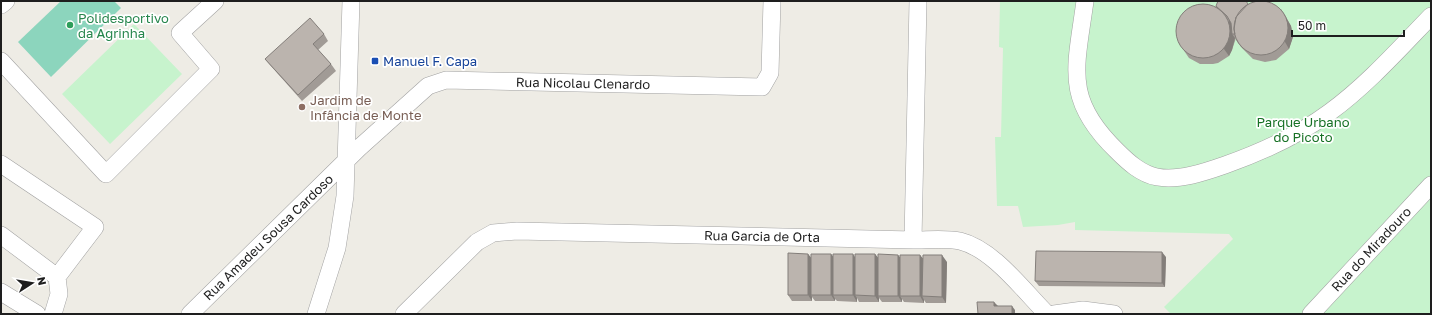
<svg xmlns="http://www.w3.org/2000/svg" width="1432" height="315" font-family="'Golos Text',sans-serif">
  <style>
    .park { fill: #c7f3cd }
    .pitch { fill: #8cd5bd }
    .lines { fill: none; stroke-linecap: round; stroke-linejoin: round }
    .minor-casing { stroke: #a2a2a2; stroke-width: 18 }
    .minor { stroke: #fff; stroke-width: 17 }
    .wall { fill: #a19b96 }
    .shaded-wall { fill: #837e7a }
    .building { fill: #bbb4ae; stroke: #837e7a }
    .leisure-dot { fill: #2e9e5b; stroke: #fff; stroke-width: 1.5 }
    .transit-dot { fill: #1a4fb4; stroke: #fff; stroke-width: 1.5 }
    .education-dot { fill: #8d6e63; stroke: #fff; stroke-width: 1.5 }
    .labels { text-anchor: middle; stroke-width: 3.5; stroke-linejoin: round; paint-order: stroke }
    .leisure-label { font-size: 13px; fill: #27864d; stroke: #fff; text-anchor: start }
    .transit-label { font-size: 13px; fill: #164399; stroke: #fff; text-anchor: start }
    .street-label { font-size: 13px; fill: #1e1e1e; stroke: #fff }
    .education-label { font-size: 13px; fill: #785e54; stroke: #fff; text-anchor: start }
    .park-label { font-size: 13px; fill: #177125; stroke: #fff }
  </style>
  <rect width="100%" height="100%" fill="#eeece5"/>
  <path class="park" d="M1000,1H1431V314H1171L1164,307L1233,239L1229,234L1075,230V222L1058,225L1023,227L1018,206H997L995,137H1001L1003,48L999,47Z
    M134,24L182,74L110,144L62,94Z"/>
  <path class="pitch" d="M61,1H114L121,8L51,77L18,42Z"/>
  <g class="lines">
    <defs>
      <path id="minor" d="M1085,1C1076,68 1063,99 1117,151C1128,162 1141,174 1157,177C1179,181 1205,172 1225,165C1262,152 1299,135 1330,112C1367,85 1399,49 1431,16
        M1,5L6,1
        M1,61L106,174L211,69L180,33L215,1
        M1,164L95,227L57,277L59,294L53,314
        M1,235L57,277
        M913,240C928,240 946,238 960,241C993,249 1023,290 1047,314
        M1,292L37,314
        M190,314L359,148L428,86L446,80L762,87L770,73L772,1
        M316,314L337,248L345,196L351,1
        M404,314L477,242L493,233L517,231L913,240L918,1
        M1054,314L1083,310L1114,314
        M1311,314L1431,185"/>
    </defs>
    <use href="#minor" class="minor-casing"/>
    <use href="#minor" class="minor"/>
  </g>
  <path class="wall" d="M1249,4L1285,15L1291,26L1293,37L1289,49L1276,60L1265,62L1253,59L1241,47L1236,40V38L1232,50L1229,56L1218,63L1213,64H1200L1189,58L1178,42L1216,6Z
    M324,34L328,41L318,50L331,64L336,71L302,101L270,65L265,59Z
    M808,254L811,258L831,254L833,257H855L875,254L878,258L898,255L900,258L920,255L922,258L947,262L946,303H926L924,300V303L904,302L902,299V302H882L879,298V302H859L857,298V302L837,301L835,299V301H815L812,297V301H792L788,295Z
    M1166,257L1165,287L1039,286L1035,281Z"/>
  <path class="shaded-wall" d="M1281,9L1291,26L1293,37L1289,49L1285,42Z
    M1229,20L1233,26L1232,34L1235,38L1232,50L1229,56L1224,49Z
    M1162,252L1166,257L1165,287L1162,283Z
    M808,254L813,260L811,295L812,297V301L808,295Z
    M831,254L836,260L833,295L835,299V301L831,295Z
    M853,254L857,260L855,295L857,298V302L853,295Z
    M875,254L880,260L878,296L879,298V302L875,296Z
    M898,255L903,261L900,296L902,299V302L898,296Z
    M920,255L925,261L922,296L924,300V303L920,296Z
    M942,255L947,262L946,303L942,297Z
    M994,302L998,306H994Z
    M1012,306L1015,310V314H1012Z"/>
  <path class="building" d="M1218,1H1246L1248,4L1236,17L1234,29L1235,34H1232L1231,23L1227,16L1216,6Z
    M1234 28a27 27 0 1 1 54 0a27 27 0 1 1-54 0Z
    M1176 31a27 27 0 1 1 54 0a27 27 0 1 1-54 0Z
    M310,18L324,34L313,44L331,64L298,95L265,59Z
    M1036,251L1162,252V283L1035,281Z
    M788,253L808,254V295H788Z
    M811,254H831V295H811Z
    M833,254H853V295H833Z
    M855,254H875V296L855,295Z
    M878,254L898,255V296H878Z
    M900,255H920V296H900Z
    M923,255H942V297L922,296Z
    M977,302H994V306H1012V314H978Z"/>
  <circle class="leisure-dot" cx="70" cy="25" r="4"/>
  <rect class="transit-dot" x="371" y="57" width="8" height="8" rx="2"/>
  <circle class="education-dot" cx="302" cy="107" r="4"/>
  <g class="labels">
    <g class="leisure-label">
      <text x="78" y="23">Polidesportivo<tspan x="78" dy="15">da Agrinha</tspan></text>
    </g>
    <g class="transit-label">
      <text x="383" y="66">Manuel F. Capa</text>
    </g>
    <g class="street-label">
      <text transform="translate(583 83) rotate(1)" y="5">Rua Nicolau Clenardo</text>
      <text transform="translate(762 236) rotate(1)" y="5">Rua Garcia de Orta</text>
      <text transform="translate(268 237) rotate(-44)" y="5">Rua Amadeu Sousa Cardoso</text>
      <text transform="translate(1371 249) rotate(-47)" y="5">Rua do Miradouro</text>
    </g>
    <g class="education-label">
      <text x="310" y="105">Jardim de<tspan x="310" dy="15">Infância de Monte</tspan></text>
    </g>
    <g class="park-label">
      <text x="1303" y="127">Parque Urbano<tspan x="1303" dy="15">do Picoto</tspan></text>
    </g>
  </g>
  <rect width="1432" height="315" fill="none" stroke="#1e1e1e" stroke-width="4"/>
  <g transform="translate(32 283) rotate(78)" stroke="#ffffff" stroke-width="3" paint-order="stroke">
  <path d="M0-3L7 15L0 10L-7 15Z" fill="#1e1e1e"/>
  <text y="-6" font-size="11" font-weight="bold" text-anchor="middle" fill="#1e1e1e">N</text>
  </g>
  <path d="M1292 30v6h112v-6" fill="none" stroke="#1e1e1e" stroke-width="2"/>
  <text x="1298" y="30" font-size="12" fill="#1e1e1e" stroke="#ffffff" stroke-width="3" paint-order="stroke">50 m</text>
</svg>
